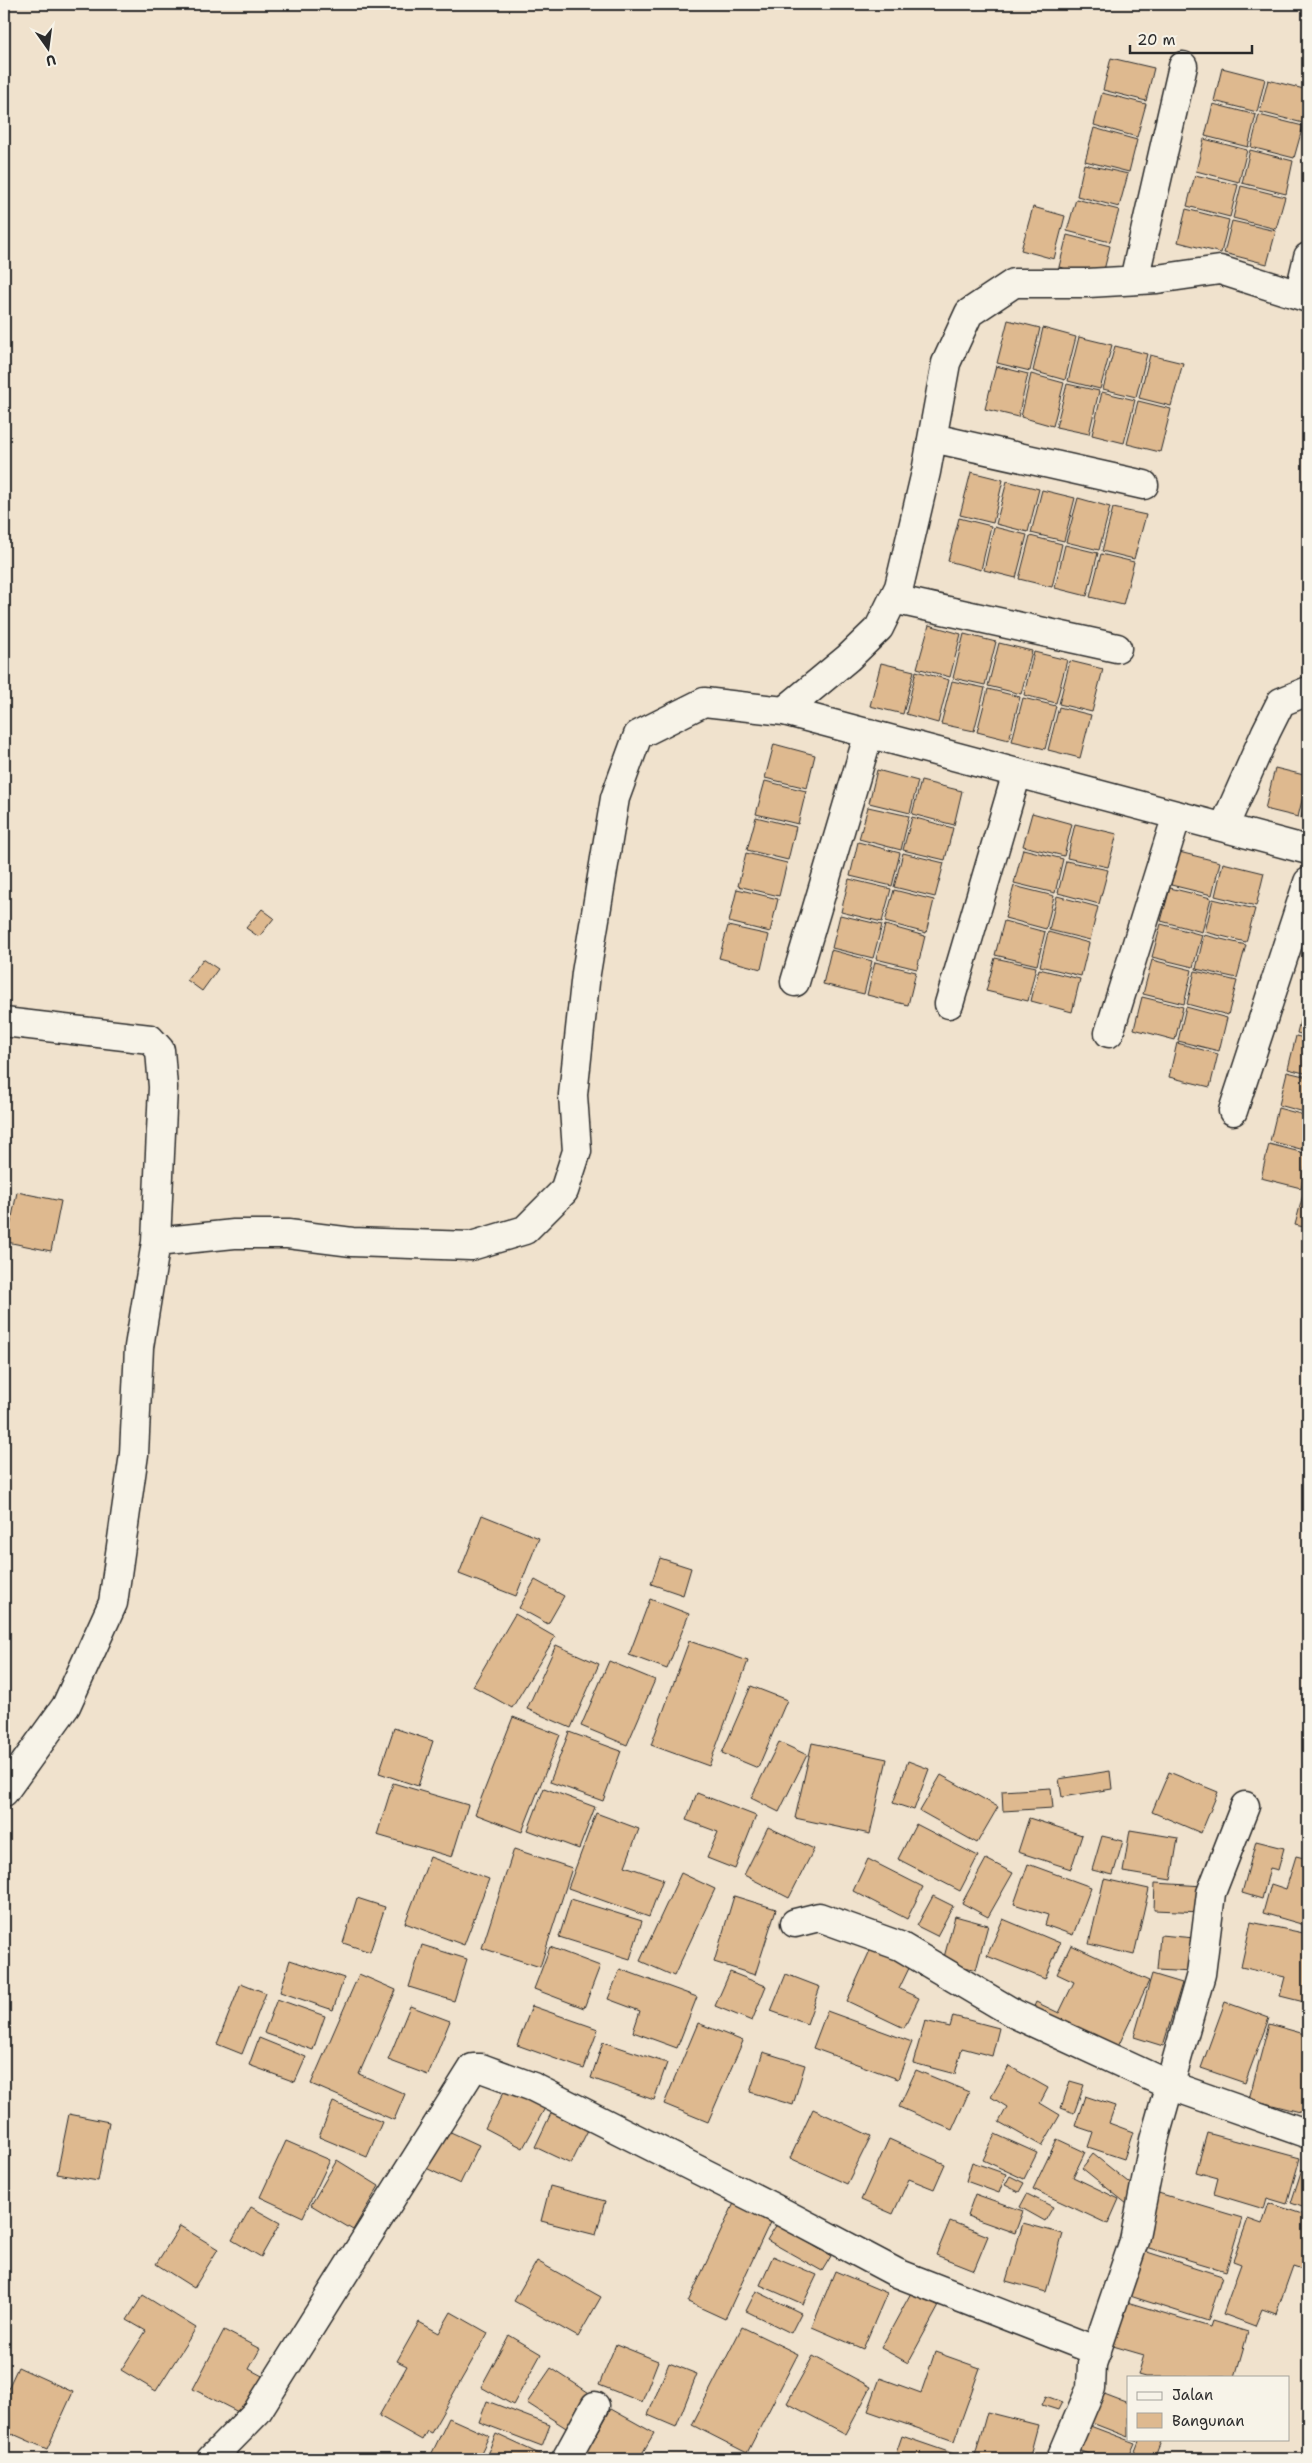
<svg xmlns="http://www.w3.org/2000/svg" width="1312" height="2463" font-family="'Shantell Sans',sans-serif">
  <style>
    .building { fill: #deb98f; stroke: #2b2b2b }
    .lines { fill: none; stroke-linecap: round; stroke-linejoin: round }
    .minor-casing { stroke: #2b2b2b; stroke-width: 31 }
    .minor { stroke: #f7f3e8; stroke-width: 28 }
  </style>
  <rect width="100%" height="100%" fill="#f0e2cd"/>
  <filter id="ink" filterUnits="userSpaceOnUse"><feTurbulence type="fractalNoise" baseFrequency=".02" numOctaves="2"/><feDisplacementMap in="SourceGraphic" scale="10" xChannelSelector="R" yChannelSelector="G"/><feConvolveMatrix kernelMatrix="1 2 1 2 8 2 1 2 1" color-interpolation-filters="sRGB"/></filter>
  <g filter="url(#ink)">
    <path class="building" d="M1111,58L1154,68L1146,101L1103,90Z
      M1222,68L1265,79L1257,112L1214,101Z
      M1268,80L1308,90V103L1303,123L1260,112Z
      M1102,93L1146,104L1137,137L1094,125Z
      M1213,104L1256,115L1248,147L1205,136Z
      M1259,115L1303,126L1294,158L1251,147Z
      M1094,128L1137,140L1129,172L1085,161Z
      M1204,139L1247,150L1239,182L1196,171Z
      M1250,150L1293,161L1286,194L1242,183Z
      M1084,164L1128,174L1119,207L1077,196Z
      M1195,175L1238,185L1230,217L1187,206Z
      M1241,186L1285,197L1276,229L1233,218Z
      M1076,199L1119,210L1110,242L1067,231Z
      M1033,207L1065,216L1054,259L1021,250Z
      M1186,209L1229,220L1221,253L1178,242Z
      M1232,221L1276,231L1267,264L1224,253Z
      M1067,235L1110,246L1102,278L1059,267Z
      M1008,320L1040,328L1030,371L997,363Z
      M1043,328L1076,337L1065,380L1033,371Z
      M1079,337L1112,345L1100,389L1068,381Z
      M1115,346L1147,354L1136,397L1103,389Z
      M1150,355L1183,363L1171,406L1139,398Z
      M996,366L1028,374L1018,417L985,409Z
      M1031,374L1064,383L1053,426L1021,417Z
      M1067,384L1099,391L1089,434L1056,427Z
      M1102,392L1135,400L1124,443L1092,435Z
      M1138,401L1171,409L1160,452L1127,444Z
      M971,472L1003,480L993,523L960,515Z
      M1007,481L1039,489L1028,532L996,524Z
      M1042,490L1075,498L1064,541L1031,533Z
      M1078,498L1110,507L1099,550L1066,542Z
      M1113,508L1146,515L1134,559L1102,551Z
      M959,518L991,526L981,570L948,561Z
      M994,527L1027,535L1016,578L984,570Z
      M1030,536L1062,544L1052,587L1019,579Z
      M1065,545L1098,553L1087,596L1055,588Z
      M1101,554L1134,562L1123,605L1090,597Z
      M929,625L961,634L950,677L917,668Z
      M964,634L996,642L985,685L953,678Z
      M999,643L1032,651L1021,694L988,686Z
      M1034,652L1067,660L1056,703L1024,695Z
      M1070,661L1103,669L1092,712L1059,704Z
      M881,663L914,671L903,714L870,706Z
      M916,671L949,680L938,723L906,714Z
      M952,681L985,688L974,731L941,724Z
      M988,689L1020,697L1009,740L977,732Z
      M1023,698L1056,706L1045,749L1012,741Z
      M1059,707L1091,715L1080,758L1048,750Z
      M774,744L815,755L807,788L765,778Z
      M1275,768L1308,776L1298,817L1265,809Z
      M877,770L918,781L910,813L869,803Z
      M765,781L806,791L798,824L756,814Z
      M921,781L962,791L954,825L912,814Z
      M1308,790V820L1301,818Z
      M868,807L909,816L901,850L859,839Z
      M1032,813L1072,824L1064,856L1023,846Z
      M756,817L796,827L788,860L747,850Z
      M912,817L953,828L945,860L903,850Z
      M1075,824L1117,834L1108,867L1067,858Z
      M858,842L900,853L892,886L850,876Z
      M1023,849L1063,859L1055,893L1014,883Z
      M1179,852L1220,862L1212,895L1171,885Z
      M746,853L787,863L779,896L738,886Z
      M903,853L944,863L935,897L894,887Z
      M1066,861L1108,870L1099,904L1058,893Z
      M1223,863L1264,873L1256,906L1215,896Z
      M849,879L891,889L882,922L841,912Z
      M1014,886L1054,896L1046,929L1005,918Z
      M1170,888L1211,898L1202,932L1161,921Z
      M737,889L778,899L770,932L729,922Z
      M894,890L934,900L926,933L885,922Z
      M1057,896L1098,907L1090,940L1049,930Z
      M1213,899L1255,909L1246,942L1205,932Z
      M262,909L274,918L259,937L246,928Z
      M840,915L882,925L873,958L832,948Z
      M1004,921L1045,932L1037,965L995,955Z
      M1161,924L1202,935L1193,967L1152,957Z
      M885,925L925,936L917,969L876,959Z
      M728,926L769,935L761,969L719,958Z
      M1048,932L1089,943L1081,976L1040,966Z
      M1204,935L1246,945L1237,978L1196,969Z
      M831,950L872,961L864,994L823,984Z
      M995,958L1036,967L1028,1001L986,991Z
      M203,959L218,969L202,991L187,980Z
      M1152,960L1192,970L1184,1004L1143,994Z
      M875,962L916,972L908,1005L867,995Z
      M1039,969L1080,979L1072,1012L1031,1001Z
      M1195,971L1237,981L1228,1015L1187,1004Z
      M1142,997L1183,1007L1175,1040L1134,1029Z
      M1305,1000L1308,1001V1036L1297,1033Z
      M1186,1007L1227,1018L1219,1051L1178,1041Z
      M1296,1036L1308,1039V1074L1288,1069Z
      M1177,1043L1218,1054L1210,1087L1169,1077Z
      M1287,1072L1308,1077V1113L1279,1105Z
      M1278,1108L1308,1116V1151L1270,1141Z
      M1269,1144L1308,1154L1301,1188L1261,1178Z
      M1304,1191L1308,1192V1228L1295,1225Z
      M17,1192L61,1201L51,1251L7,1242Z
      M482,1515L539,1538L516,1596L459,1574Z
      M660,1558L691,1568L683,1595L651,1584Z
      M535,1580L564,1596L548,1624L519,1608Z
      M650,1599L689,1614L667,1669L629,1655Z
      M515,1614L555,1637L512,1708L473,1686Z
      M689,1641L748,1661L709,1766L651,1745Z
      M556,1645L599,1664L571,1728L527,1709Z
      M609,1661L655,1680L627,1745L581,1726Z
      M751,1686L787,1700L758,1768L722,1753Z
      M513,1717L560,1735L522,1832L475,1814Z
      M394,1728L433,1741L418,1786L379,1773Z
      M569,1732L621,1751L603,1801L550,1782Z
      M779,1742L807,1755L779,1812L751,1798Z
      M812,1743L887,1759L870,1834L795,1818Z
      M908,1761L929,1769L914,1810L893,1803Z
      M1110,1771L1112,1789L1062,1797L1059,1779Z
      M1169,1772L1218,1792L1201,1833L1152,1812Z
      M941,1775L998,1807L977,1843L920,1811Z
      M393,1783L468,1805L452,1857L377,1835Z
      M544,1788L595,1807L579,1849L528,1830Z
      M1051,1788L1053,1808L1003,1811L1002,1791Z
      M697,1793L756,1816L735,1869L707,1858L718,1832L686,1820Z
      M596,1813L639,1829L625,1866L663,1879L649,1917L568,1888Z
      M1029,1818L1082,1835L1071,1869L1018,1852Z
      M1308,1823V1844L1302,1842Z
      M916,1824L978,1856L960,1891L898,1859Z
      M768,1827L814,1849L789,1898L744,1875Z
      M1130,1830L1178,1838L1171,1880L1123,1872Z
      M1102,1836L1123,1841L1113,1875L1092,1870Z
      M1256,1841L1284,1848L1278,1870L1270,1868L1262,1899L1242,1893Z
      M514,1849L572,1868L540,1967L482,1948Z
      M1296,1856L1308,1859V1926L1263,1913L1271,1884L1286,1889Z
      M430,1857L489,1879L464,1945L405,1923Z
      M868,1859L923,1887L907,1919L853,1891Z
      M986,1859L1013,1873L988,1917L962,1903Z
      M1028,1864L1091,1887L1073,1935L1045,1925L1048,1915L1014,1904Z
      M681,1873L715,1889L674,1976L640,1961Z
      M1104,1879L1149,1889L1134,1955L1089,1944Z
      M1155,1883L1204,1886L1203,1912L1154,1910Z
      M734,1896L776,1909L755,1975L714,1962Z
      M933,1896L953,1906L937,1936L917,1926Z
      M357,1898L385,1907L370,1952L343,1943Z
      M571,1899L642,1921L630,1959L559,1937Z
      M955,1916L988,1925L976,1970L943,1961Z
      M1003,1919L1060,1943L1045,1979L987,1956Z
      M1251,1922L1308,1934V2003L1280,1996L1285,1977L1241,1967Z
      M1160,1935L1195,1938L1191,1972L1157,1970Z
      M422,1945L467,1959L454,2001L409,1987Z
      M1071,1945L1149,1981L1116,2051L1032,2011L1036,2002L1059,2013L1074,1982L1057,1974Z
      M872,1946L911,1964L899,1989L919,1998L904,2028L847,2001Z
      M550,1947L600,1966L584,2008L534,1989Z
      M290,1960L344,1978L333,2010L280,1992Z
      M620,1969L697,1997L677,2048L633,2032L640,2011L608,1999Z
      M730,1972L766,1986L752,2021L715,2006Z
      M359,1974L396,1990L359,2074L405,2094L394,2120L311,2084Z
      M786,1974L820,1987L807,2024L771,2011Z
      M1152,1974L1182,1983L1163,2046L1134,2037Z
      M241,1983L266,1993L242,2054L217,2044Z
      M277,1999L325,2016L313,2050L264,2033Z
      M1225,2002L1269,2018L1245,2083L1201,2068Z
      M410,2006L450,2021L428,2075L388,2060Z
      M532,2006L598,2029L584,2069L517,2045Z
      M827,2011L912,2042L898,2079L813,2048Z
      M953,2016L999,2028L992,2056L962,2048L955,2074L913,2063L925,2021L950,2027Z
      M698,2023L743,2041L708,2122L664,2104Z
      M1269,2024L1308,2035V2100L1304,2113L1249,2099Z
      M259,2038L306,2057L295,2082L249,2065Z
      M603,2042L667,2063L654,2100L591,2078Z
      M763,2052L805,2065L793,2105L750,2092Z
      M1009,2066L1048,2088L1040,2103L1060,2115L1042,2146L999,2122L1007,2107L991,2097Z
      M916,2070L969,2092L952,2130L899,2107Z
      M1070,2081L1084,2085L1074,2113L1061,2108Z
      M506,2088L545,2108L523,2148L485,2128Z
      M1085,2096L1115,2106L1109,2123L1133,2132L1124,2159L1088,2147L1093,2132L1075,2126Z
      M333,2102L382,2122L367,2157L319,2137Z
      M553,2109L590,2126L571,2164L535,2147Z
      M813,2109L871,2136L847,2184L790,2158Z
      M69,2114L109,2122L98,2181L57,2174Z
      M444,2129L479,2145L460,2184L426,2168Z
      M1207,2133L1300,2158L1287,2204L1267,2198L1264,2209L1214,2194L1218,2178L1196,2172Z
      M995,2134L1037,2153L1024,2179L983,2160Z
      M889,2139L945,2164L934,2189L909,2179L893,2214L861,2200Z
      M1057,2139L1085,2152L1073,2177L1119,2199L1108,2224L1033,2189Z
      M286,2141L330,2160L303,2217L260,2197Z
      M1093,2154L1138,2190L1127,2204L1082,2168Z
      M337,2160L379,2186L353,2230L311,2205Z
      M972,2162L1006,2174L999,2193L966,2181Z
      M1302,2169L1308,2171V2209L1291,2203Z
      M1010,2176L1024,2183L1019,2192L1005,2185Z
      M550,2186L605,2201L596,2235L541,2221Z
      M1155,2192L1242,2218L1226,2271L1139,2245Z
      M975,2194L1023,2211L1015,2233L967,2216Z
      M1027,2194L1053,2207L1045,2221L1020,2207Z
      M735,2201L772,2218L725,2319L688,2302Z
      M1269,2203L1308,2216V2259L1305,2270L1293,2266L1276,2314L1262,2309L1255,2326L1223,2314L1241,2264L1233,2261L1248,2219L1262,2224Z
      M251,2207L280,2223L261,2257L232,2240Z
      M950,2221L988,2236L974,2270L936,2255Z
      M1023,2223L1063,2234L1046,2292L1006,2281Z
      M777,2224L831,2256L822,2271L767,2240Z
      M180,2226L218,2249L194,2288L156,2264Z
      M1141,2250L1222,2276L1208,2321L1127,2295Z
      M773,2256L817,2275L803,2304L760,2285Z
      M537,2261L601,2297L578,2337L514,2301Z
      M835,2271L887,2293L863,2349L812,2327Z
      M756,2291L801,2313L791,2333L746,2311Z
      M912,2291L939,2306L908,2363L881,2348Z
      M143,2295L196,2328L156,2391L121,2370L146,2331L127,2320Z
      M1127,2302L1210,2327L1212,2321L1248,2332L1235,2377H1145L1138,2375L1144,2355L1113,2346Z
      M451,2312L488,2333L431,2433L427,2431L422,2440L379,2416L407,2366L397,2361L419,2322L439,2333Z
      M742,2327L798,2354L747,2453L692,2425Z
      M224,2330L260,2349L249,2369L266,2378L246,2416L193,2389Z
      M509,2335L541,2354L513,2405L481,2387Z
      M616,2344L658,2361L642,2402L599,2385Z
      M935,2352L980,2368L954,2441L868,2411L880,2378L921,2393Z
      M813,2356L871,2387L846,2434L787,2403Z
      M669,2363L697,2374L676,2427L648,2415Z
      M18,2367L73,2392L47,2449L4,2430V2397Z
      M551,2368L597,2398L574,2433L527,2403Z
      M1099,2392L1128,2403V2437L1087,2421Z
      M1046,2396L1062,2402L1058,2410L1042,2405Z
      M487,2401L550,2425L542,2446L479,2422Z
      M611,2409L654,2433L639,2459H582Z
      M987,2412L1038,2425L1029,2459H974Z
      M449,2418L489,2436L478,2459H429Z
      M1085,2424L1135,2443L1128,2459H1103L1076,2449Z
      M496,2434L546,2457L545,2459H485Z
      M902,2436L960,2456L959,2459H894Z
      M1134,2439H1162L1154,2459H1132L1139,2441Z
      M1073,2451L1094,2459H1070Z"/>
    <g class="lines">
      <defs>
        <path id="minor" d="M1134,280L1183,66
          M1299,295L1308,257
          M933,438L1144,485
          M893,599L1117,648
          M784,711L848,658L879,628L899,587L926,472L946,363L969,313L1014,283H1088L1157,279L1220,270L1308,298
          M1224,827L1266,732L1281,702L1308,691
          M795,982L869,733
          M949,1004L1017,773
          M4,1022L150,1039L160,1050L163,1087L156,1242L139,1347L134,1454L113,1603L66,1706L4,1792
          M1109,1033L1177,815
          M1233,1111L1308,882
          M156,1242L234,1234H288L352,1242L471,1246L525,1230L564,1191L577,1151L573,1095L586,973L615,798L638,735L704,702L784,711L1308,850
          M795,1923L819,1917L900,1946L1015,2014L1169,2085L1308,2134
          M211,2459L257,2412L473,2068H481L533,2087L778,2210L897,2273L1097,2351
          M566,2459L595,2406
          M1061,2459L1091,2388L1092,2364L1134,2241L1154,2140L1201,1974L1211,1893L1245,1806"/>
      </defs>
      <use href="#minor" class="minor-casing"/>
      <use href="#minor" class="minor"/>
    </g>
  </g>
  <rect width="1312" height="2463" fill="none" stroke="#f7f3e8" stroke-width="20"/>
  <rect x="10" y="10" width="1292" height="2443" fill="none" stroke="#2b2b2b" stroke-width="2" filter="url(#ink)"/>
  <rect x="1127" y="2376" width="162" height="65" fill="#f7f3e8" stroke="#a5a39c"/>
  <rect x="1137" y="2392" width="25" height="8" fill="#f7f3e8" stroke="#a5a39c"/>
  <text x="1172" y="2400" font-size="15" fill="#2b2b2b">Jalan</text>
  <rect x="1137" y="2413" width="25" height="15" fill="#deb98f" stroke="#a5a39c"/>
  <text x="1172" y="2426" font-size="15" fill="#2b2b2b">Bangunan</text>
  <g transform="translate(48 48) rotate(166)" stroke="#f7f3e8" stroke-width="4" paint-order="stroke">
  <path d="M0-4L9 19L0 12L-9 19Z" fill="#2b2b2b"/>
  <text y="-8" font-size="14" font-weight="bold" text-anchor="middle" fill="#2b2b2b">U</text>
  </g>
  <path d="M1130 45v8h122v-8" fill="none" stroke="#2b2b2b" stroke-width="2.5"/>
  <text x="1137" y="45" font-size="15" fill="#2b2b2b" stroke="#f7f3e8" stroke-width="4" paint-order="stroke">20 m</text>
</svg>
